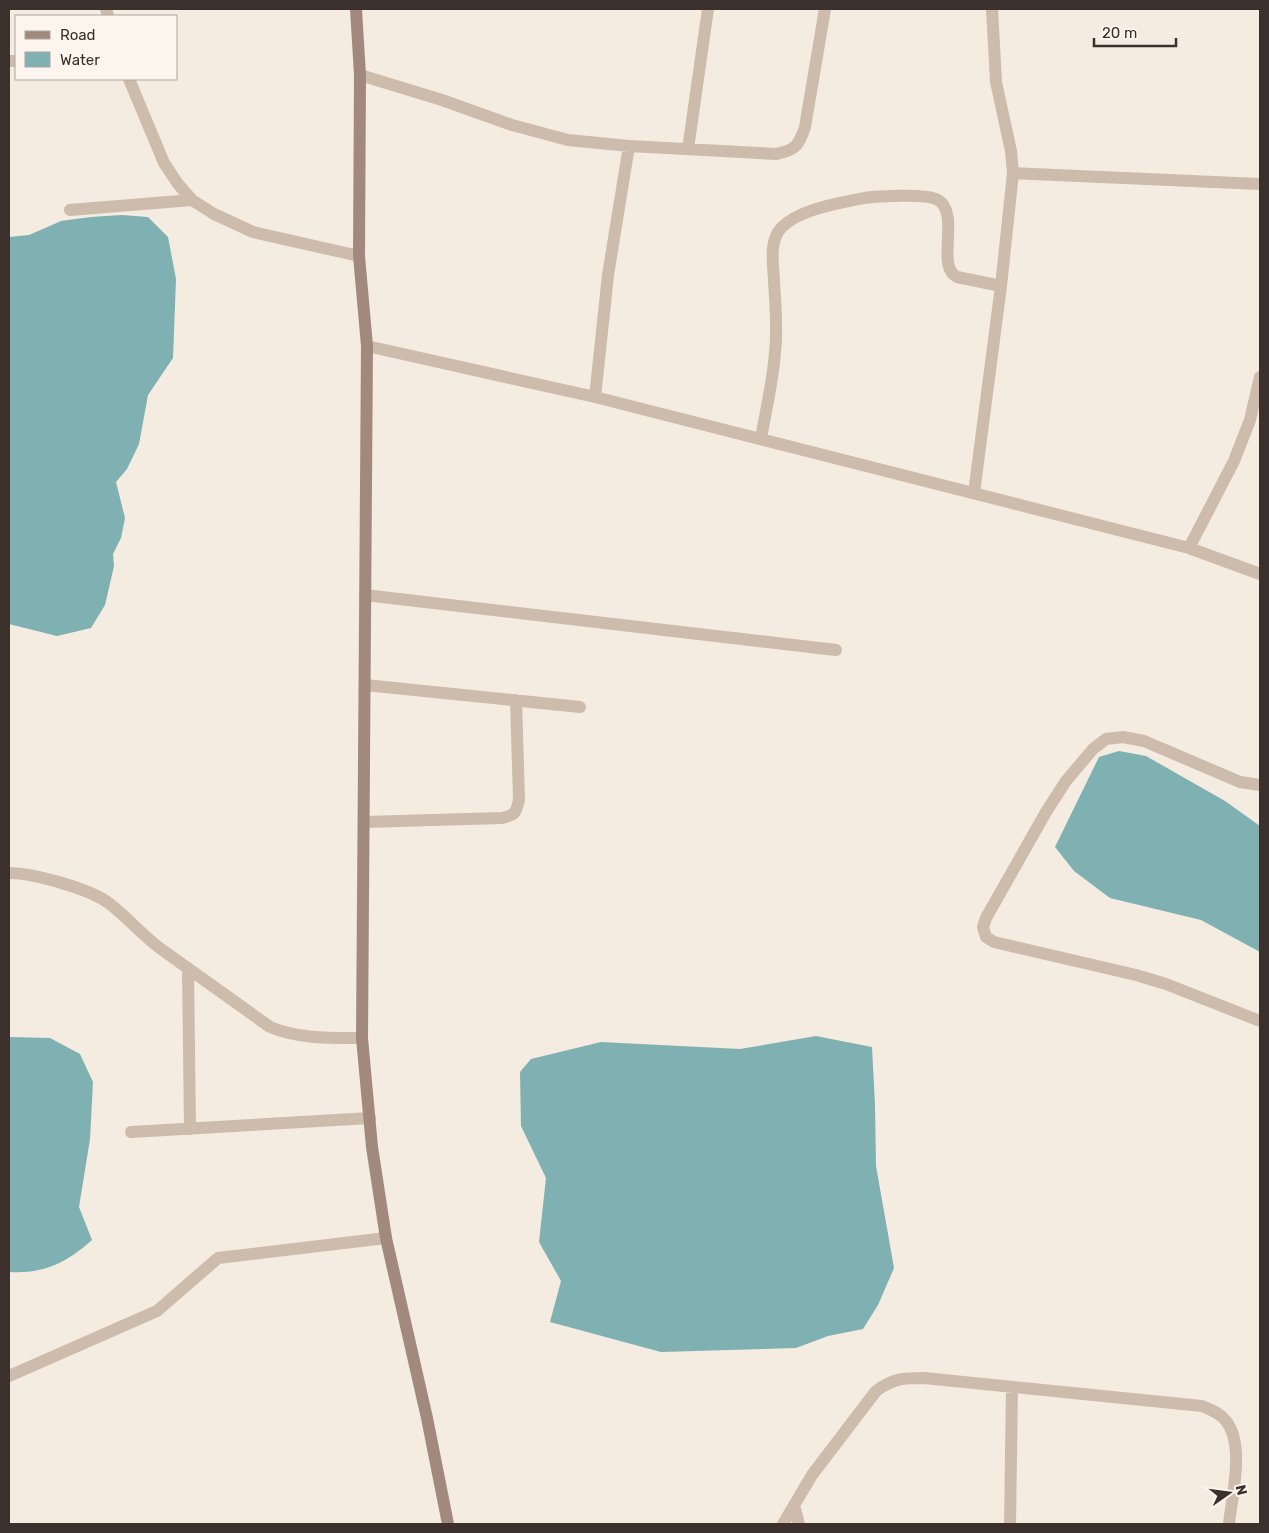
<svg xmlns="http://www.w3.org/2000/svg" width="1269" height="1533" font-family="Rubik,sans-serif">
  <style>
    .water { fill: #7fb0b2 }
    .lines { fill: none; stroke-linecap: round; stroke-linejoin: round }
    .street { stroke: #cdbbac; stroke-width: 12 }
    .secondary { stroke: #a18a7d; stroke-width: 12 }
  </style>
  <rect width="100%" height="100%" fill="#f4ebe1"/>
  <path class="water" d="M122,215L148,217L168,237L176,279L173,358L148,395L139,444L127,469L116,482L125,518L121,538L113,554L114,566L105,605L91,628L57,636L9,624V237L29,235L61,221L91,217Z
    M1119,751L1146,756L1225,801L1260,826V952L1201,920L1110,898L1074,871L1055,847L1099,757Z
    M816,1036L872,1047L875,1105L876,1166L894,1268L878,1305L863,1329L828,1336L796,1348L661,1352L550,1322L561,1281L539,1242L546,1178L521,1126L520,1072L531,1059L601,1042L740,1049Z
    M9,1037L50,1038L80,1054L93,1082L90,1139L79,1207L92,1240C66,1263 44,1274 9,1272Z"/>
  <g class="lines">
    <path class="street" d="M106,9L108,16
      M9,61H16
      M360,75L442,100L512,125L568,140L629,146L776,154C796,150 799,145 805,127L825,9
      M129,79L164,163L178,184L192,200L214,214L253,232L359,256
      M688,149L708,9
      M1013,173L1260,184
      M70,210L192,200
      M367,346L595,397L1189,548L1260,574
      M595,397L608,275L629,146
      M761,438C766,410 773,381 775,352C778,328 775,304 774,280C773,263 769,242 781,228C798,210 835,204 859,199C872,196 927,193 938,200C961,214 935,266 957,277L1001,286
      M974,493L1001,286L1013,173L1011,151L996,82L992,9
      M1189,548L1234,461L1250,420L1260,377
      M365,595L836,650
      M365,685L580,707
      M1260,785L1240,782L1144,741L1123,737L1106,739L1093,749L1066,781L1046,812L986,918L983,927L986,937L994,942L1136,975L1166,984L1260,1021
      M364,822L502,818C515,815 516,813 519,800L516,700
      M9,873C33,873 91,889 110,904C128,918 143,936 161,949C197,975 234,1001 270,1027C299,1039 330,1038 362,1038
      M188,968L190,1129
      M131,1132L370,1118
      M9,1376L157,1311L218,1258L386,1238
      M794,1505L799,1524
      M783,1524L812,1475L876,1391C894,1378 903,1378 924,1378L1202,1406C1211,1410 1220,1413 1226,1421C1245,1445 1232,1495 1229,1524
      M1010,1524L1012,1387"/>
    <path class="secondary" d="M356,9L360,75L359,256L367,346L362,1038L372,1147L386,1238L427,1418L448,1524"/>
  </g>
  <rect width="1269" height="1533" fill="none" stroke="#3b302b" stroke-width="20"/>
  <rect x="15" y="15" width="162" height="65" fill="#fbf5ee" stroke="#aea6a0"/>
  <rect x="25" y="31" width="25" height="8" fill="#a18a7d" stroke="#aea6a0"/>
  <text x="60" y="40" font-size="15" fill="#3b302b">Road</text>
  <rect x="25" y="52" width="25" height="15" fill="#7fb0b2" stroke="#aea6a0"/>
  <text x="60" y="65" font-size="15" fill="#3b302b">Water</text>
  <g transform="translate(1229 1493) rotate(76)" stroke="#fbf5ee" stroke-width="4" paint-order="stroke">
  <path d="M0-4L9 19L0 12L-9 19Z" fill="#3b302b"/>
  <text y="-8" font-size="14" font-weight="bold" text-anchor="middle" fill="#3b302b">N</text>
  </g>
  <path d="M1094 38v8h82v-8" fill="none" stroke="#3b302b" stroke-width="2.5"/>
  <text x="1102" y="38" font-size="15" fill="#3b302b" stroke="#fbf5ee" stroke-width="4" paint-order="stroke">20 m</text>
</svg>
